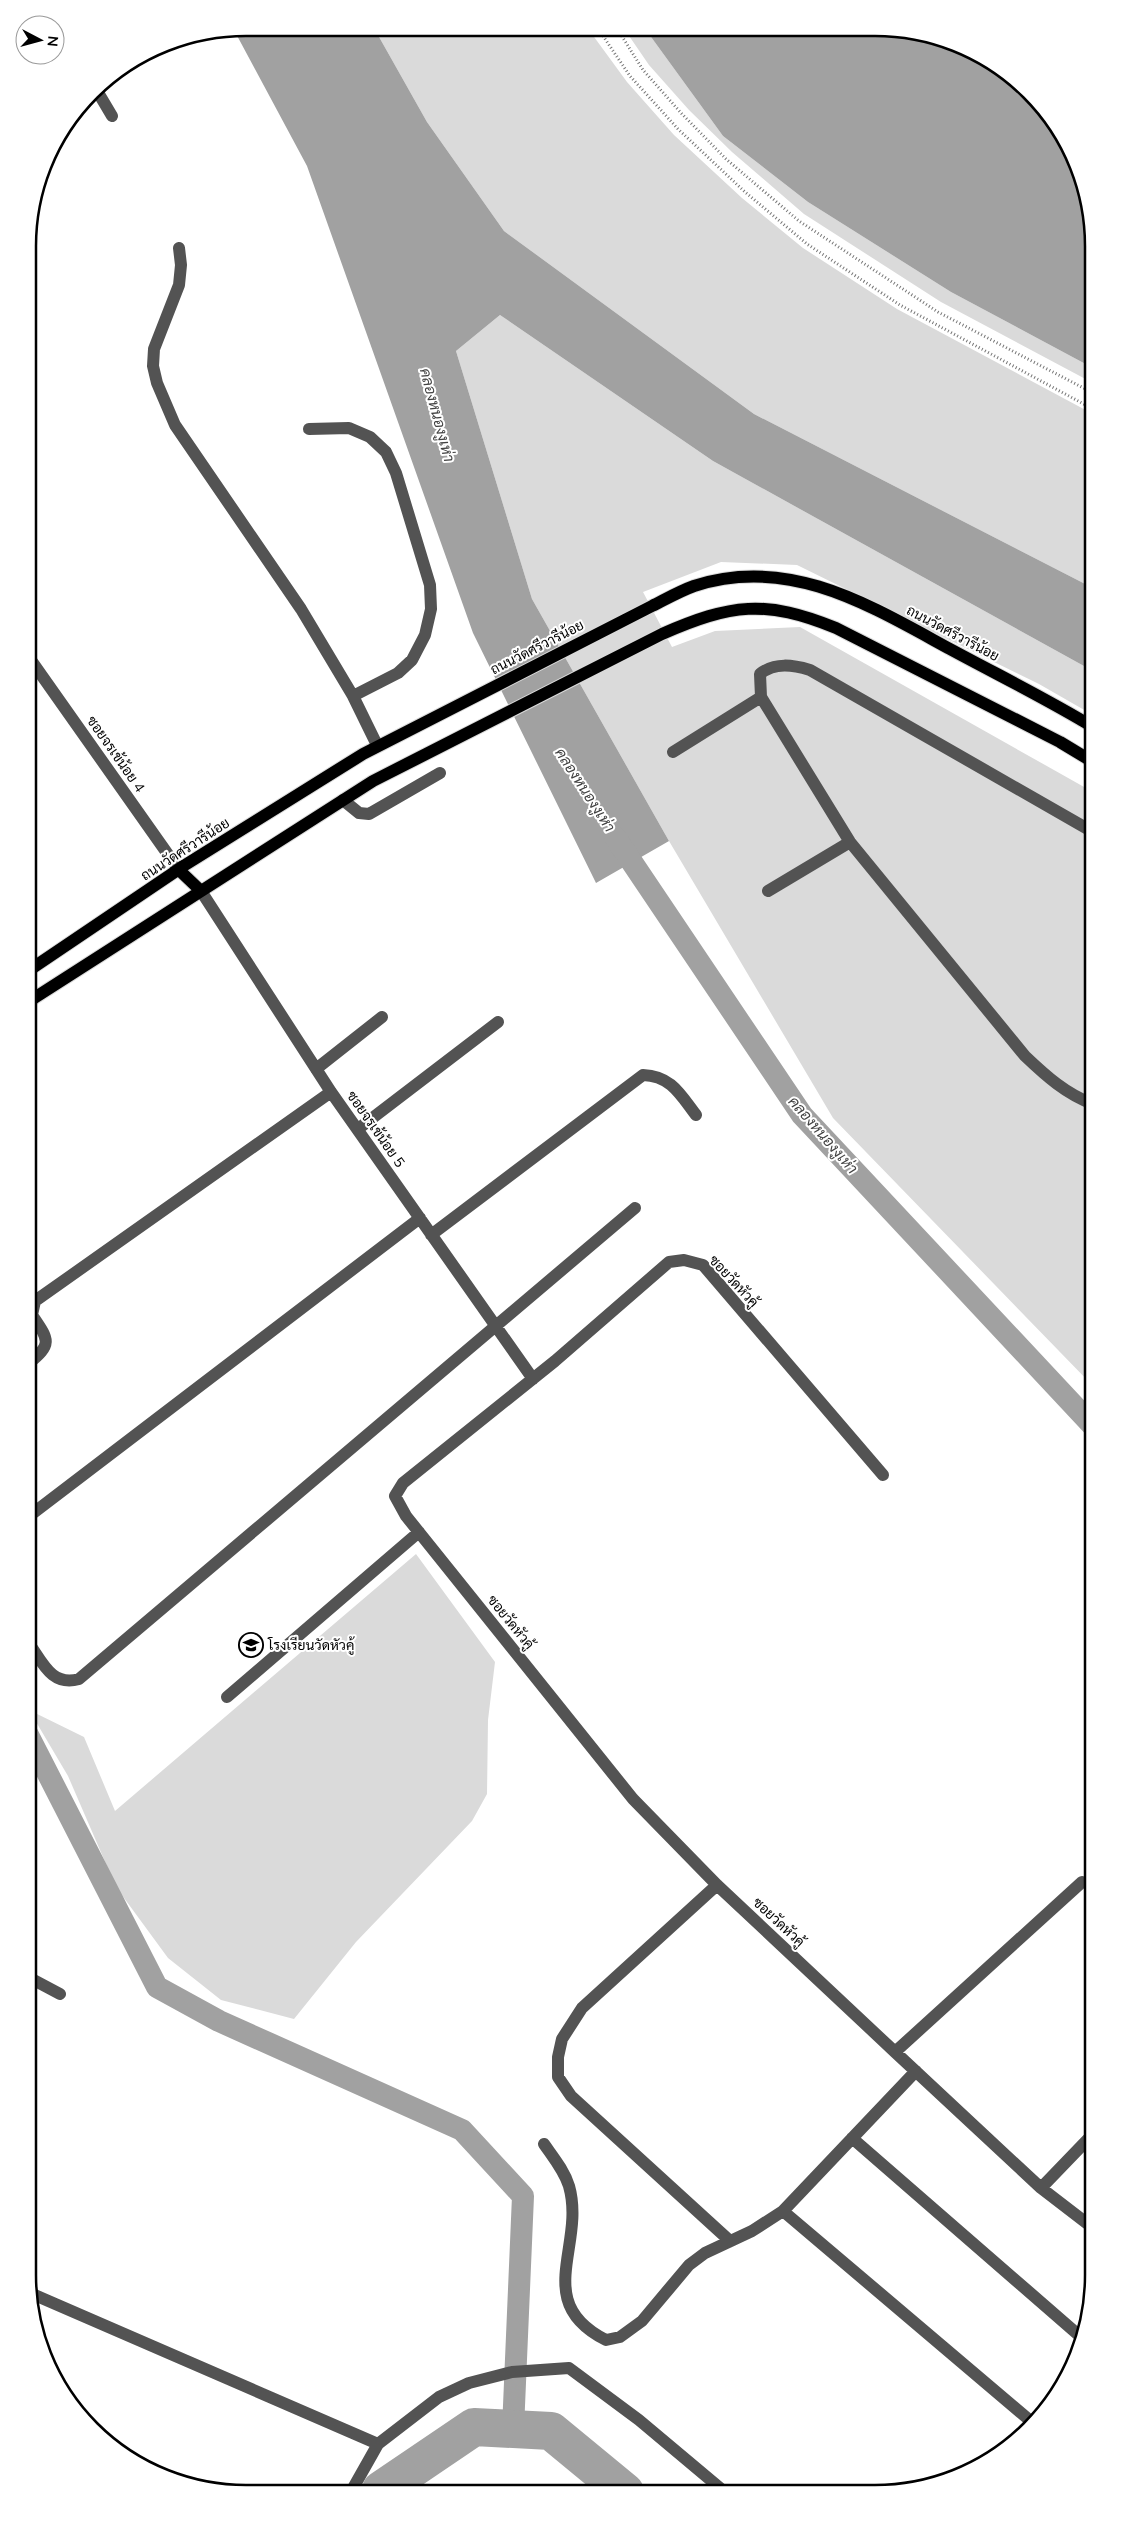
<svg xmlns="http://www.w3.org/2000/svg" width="1121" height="2521" font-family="Mulish,Sarabun,sans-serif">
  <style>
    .green { fill: #dadada }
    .water { fill: #a1a1a1 }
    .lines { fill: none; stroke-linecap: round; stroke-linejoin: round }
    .canal { stroke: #a1a1a1; stroke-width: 22 }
    .river { stroke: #a1a1a1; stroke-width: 38 }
    .major-casing { stroke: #dbdbdb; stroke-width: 14 }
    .path { stroke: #757575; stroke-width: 3; stroke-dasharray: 1 2.5; stroke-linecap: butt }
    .minor { stroke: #535353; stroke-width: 12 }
    .major { stroke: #000; stroke-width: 12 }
    .labels { text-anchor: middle; stroke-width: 4; stroke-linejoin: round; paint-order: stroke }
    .street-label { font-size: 14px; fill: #000; stroke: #fff }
    .poi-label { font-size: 14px; fill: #000; stroke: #fff; text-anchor: start }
    .water-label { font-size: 15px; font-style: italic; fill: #424242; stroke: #fff }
    .rim { fill: none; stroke: #000; stroke-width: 2.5 }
  </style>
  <rect width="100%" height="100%" fill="#fff"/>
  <path class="green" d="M374,28L589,30L627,82L674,135L742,198L803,248L897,309L1093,414V588L754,414L504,231L427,122Z
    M625,30H646L723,136L808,202L951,292L1093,368V383L941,302L804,214L732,152L689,110L649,65Z
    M500,315L713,461L1093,671V715L1039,684L797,565L721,562L643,592L672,647L715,631L800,627L1093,792V1386L833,1118L669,841L532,599L456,351Z
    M416,1554L495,1662L488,1720L487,1794L472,1821L356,1942L294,2019L221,2000L168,1958L116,1887L68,1776L29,1710L84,1737L115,1811Z"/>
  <path class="water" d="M246,28H374L427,122L504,231L754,414L1093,588V671L713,461L500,315L456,351L532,599L669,841L596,883L473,633L307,166L234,30Z
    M646,30L917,32L972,50L1019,82L1064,136L1086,189L1093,246V368L951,292L808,202L723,136Z"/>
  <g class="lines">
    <path class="canal" d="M615,837L802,1115L1093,1426
      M28,1735L157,1987L219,2021L462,2130L523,2196L513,2429"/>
    <path class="river" d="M381,2490L474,2427L551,2431L625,2492"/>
    <defs>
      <path id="major" d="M179,870L201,891
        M28,971L185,865L363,754L652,606C666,599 680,591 694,586C789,555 869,605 950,649C998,675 1047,699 1093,727
        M28,1002L373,781L662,634C731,604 765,599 836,628L1060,742L1093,762"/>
    </defs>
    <use href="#major" class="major-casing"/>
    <path class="path" d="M599,30L630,76L678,129L745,192L807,244L900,305L1093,409
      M618,30L643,70L682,114L726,159L799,221L938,312L1093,393"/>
    <path class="minor" d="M96,89L112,116
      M179,248L181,265L179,285L154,349L153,366L157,383L175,425L301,609L353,696L377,745
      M309,429L349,428L370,437L386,452L396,473L430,585L431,609L425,635L412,660L398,673L353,696
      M28,656L179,870
      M673,752L761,697
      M343,800L359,813L369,814L440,773
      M201,891L331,1092L533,1379
      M768,891L850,842
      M316,1069L382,1017
      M1093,1104C1066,1094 1046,1076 1025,1056L850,842L761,697L760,674C775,662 793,665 810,670L1093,832
      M358,1129L498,1022
      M431,1235L643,1075C671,1076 680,1094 696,1115
      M28,1364C53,1344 49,1340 32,1315L35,1301L331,1092
      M883,1475L703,1265L684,1260L669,1262L555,1361L403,1483L395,1496L406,1516L633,1799L717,1885L895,2052L1041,2188L1093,2228
      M28,1517L420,1218
      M28,1642C42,1661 51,1687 79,1679L635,1208
      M227,1697L419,1532
      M717,1885L582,2008L562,2039L558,2057V2077L571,2096L730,2241
      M28,1977L60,1994
      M895,2052L1082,1882
      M852,2138L1082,2338
      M544,2144C553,2157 564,2170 569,2186C586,2246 531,2302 606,2340L620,2337L642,2321L689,2265L705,2253L752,2231L783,2211L916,2071
      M1041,2188L1093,2134
      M783,2211L1033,2423
      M30,2293L378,2444
      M352,2490L378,2444L439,2397L469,2383L512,2372L569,2368L639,2420L726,2493"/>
    <use href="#major" class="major"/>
  </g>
  <defs>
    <symbol id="school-ring" viewBox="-11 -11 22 22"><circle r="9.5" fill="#fff" stroke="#000" stroke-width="1.5"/><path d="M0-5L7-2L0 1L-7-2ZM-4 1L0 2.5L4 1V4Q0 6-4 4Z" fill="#000"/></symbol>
  </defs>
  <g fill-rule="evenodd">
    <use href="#school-ring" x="237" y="1631" width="28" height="28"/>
  </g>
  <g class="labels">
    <g class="street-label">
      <text transform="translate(953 633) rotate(28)" y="5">ถนนวัดศรีวารีน้อย</text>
      <text transform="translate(537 647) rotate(-27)" y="5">ถนนวัดศรีวารีน้อย</text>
      <text transform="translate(116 754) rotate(55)" y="5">ซอยจรเข้น้อย 4</text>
      <text transform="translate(185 849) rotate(-33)" y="5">ถนนวัดศรีวารีน้อย</text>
      <text transform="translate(376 1129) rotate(55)" y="5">ซอยจรเข้น้อย 5</text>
      <text transform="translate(734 1281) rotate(47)" y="5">ซอยวัดหัวคู้</text>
      <text transform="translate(511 1622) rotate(51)" y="5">ซอยวัดหัวคู้</text>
      <text transform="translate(779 1922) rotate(43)" y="5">ซอยวัดหัวคู้</text>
    </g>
    <g class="poi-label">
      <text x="268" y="1650">โรงเรียนวัดหัวคู้</text>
    </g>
    <g class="water-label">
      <text transform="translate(437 415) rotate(75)" y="5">คลองหนองงูเห่า</text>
      <text transform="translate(585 790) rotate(57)" y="5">คลองหนองงูเห่า</text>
      <text transform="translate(823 1135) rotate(49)" y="5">คลองหนองงูเห่า</text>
    </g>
  </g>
  <path d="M0 0H1121V2521H0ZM246 36H875A210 210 0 0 1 1085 246V2275A210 210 0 0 1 875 2485H246A210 210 0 0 1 36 2275V246A210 210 0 0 1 246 36Z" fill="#fff" fill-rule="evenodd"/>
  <path class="rim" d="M246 36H875A210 210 0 0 1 1085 246V2275A210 210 0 0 1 875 2485H246A210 210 0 0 1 36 2275V246A210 210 0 0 1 246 36Z"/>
  <g transform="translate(40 40) rotate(96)"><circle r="24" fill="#ffffff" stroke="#999999"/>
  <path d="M0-4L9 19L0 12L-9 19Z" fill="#000000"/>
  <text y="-8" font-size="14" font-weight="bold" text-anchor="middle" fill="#000000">N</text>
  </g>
</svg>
